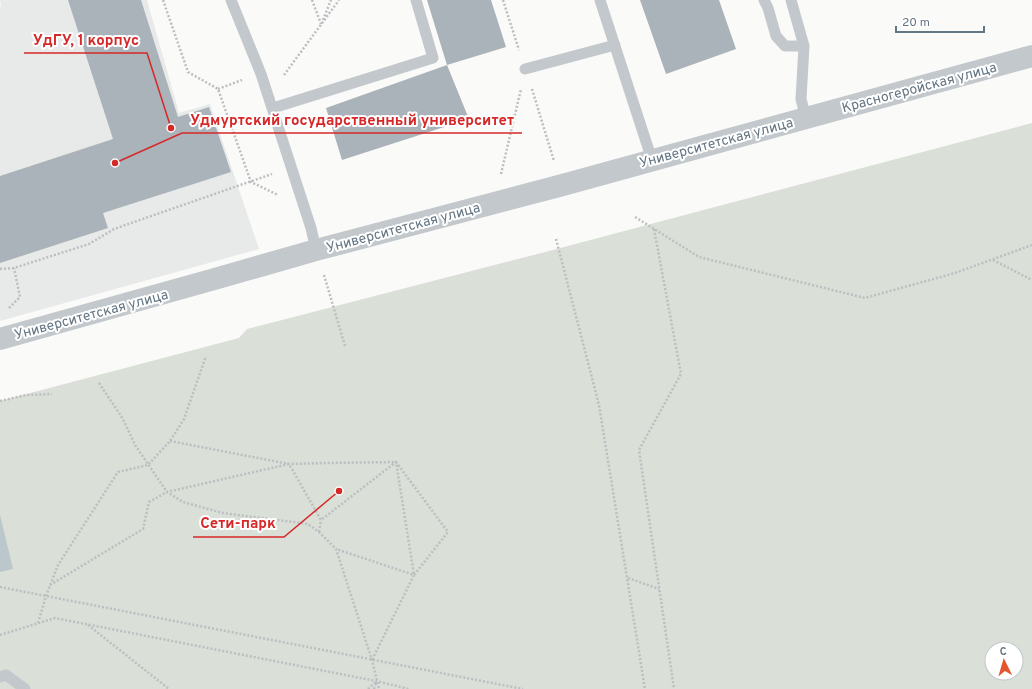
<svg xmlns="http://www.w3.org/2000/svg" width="1032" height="689" font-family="Overpass,sans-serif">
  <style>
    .built { fill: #e8e9e9 }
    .green { fill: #dadfd7; fill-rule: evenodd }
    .water { fill: #bbc7cb }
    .building { fill: #aab3b9 }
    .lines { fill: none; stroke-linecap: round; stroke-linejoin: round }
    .path { stroke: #bbbfc2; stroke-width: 2.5; stroke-dasharray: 2 2; stroke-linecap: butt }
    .lane { stroke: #c3c8cc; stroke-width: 11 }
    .street { stroke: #c3c8cc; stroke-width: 22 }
    .labels { text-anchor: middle; stroke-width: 4; stroke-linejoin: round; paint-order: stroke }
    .street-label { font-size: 14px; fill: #657683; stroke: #fff }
    .leader { fill: none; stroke: #d62828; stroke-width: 1.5 }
    .callout-dot { fill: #d62828; stroke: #fff; stroke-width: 1.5 }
    .callout-label { font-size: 15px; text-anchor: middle; font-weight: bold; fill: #d62828; stroke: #fff; stroke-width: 4; stroke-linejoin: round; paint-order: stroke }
  </style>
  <rect width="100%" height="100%" fill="#fafaf8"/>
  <path class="built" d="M0,0H147L179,113L210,104L259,249L0,321V7H1Z"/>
  <path class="green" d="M1032,123V689H0V401L239,338L247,329L549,251ZM992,649H1016V673H992Z"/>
  <path class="water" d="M0,515L13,569L0,572Z"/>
  <path class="building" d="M68,0H141L178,117L209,107L231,172L103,213L108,228L0,263V176L113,139Z
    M427,0H491L506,47L447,65Z
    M640,0H719L736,49L666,74Z
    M447,65L469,119L342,160L326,108Z"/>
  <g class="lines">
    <path class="path" d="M163,0L188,72L218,89L251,182L278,195
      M312,0L321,24
      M503,0L519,50
      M323,20L331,0
      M284,75L339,0
      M218,89L242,80
      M532,89L554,161
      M501,174L521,89
      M635,217L699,257L865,298L955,273L1032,245
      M654,229L681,374L639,450L674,689
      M556,239L599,405L645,689
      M993,260L1032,280
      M0,269L14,268L89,244L114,229L272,174
      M324,275L345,346
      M9,308L20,297L14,268
      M99,383L123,419L135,445L167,492L183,502L223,513L308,524L319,532L336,549L372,660L379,689
      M0,401L26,395L52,394
      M170,441L289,464L326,463L396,462L448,532L414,575L336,549
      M319,532L321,520
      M628,578L659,589
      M50,585L143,529L149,502L167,492L289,464L321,520L396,462L414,575L372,660
      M0,587L523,689
      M38,623L46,596L58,565L118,472L148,465L170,441L184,419L206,356
      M88,625L169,689
      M0,635L55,618L376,681L409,689
      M368,689L376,682
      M374,689L376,682"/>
    <path class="lane" d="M231,0L261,74L311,228L316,250
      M600,0L652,160
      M764,0L768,8L776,36L785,46H804L801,99L806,118
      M791,0L804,46
      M525,69L615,45
      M273,108L433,58L416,0
      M0,677L6,675L25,689"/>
    <path class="street" d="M0,339L211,280L316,250L559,186L1032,56"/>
  </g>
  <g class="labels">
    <g class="street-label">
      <text transform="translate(919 87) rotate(-15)" y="5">Красногеройская улица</text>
      <text transform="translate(716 142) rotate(-15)" y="5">Университетская улица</text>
      <text transform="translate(403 227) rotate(-15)" y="5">Университетская улица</text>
      <text transform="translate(91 314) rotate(-15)" y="5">Университетская улица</text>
    </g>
  </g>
  <path class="leader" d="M171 128L147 53H24M115 163L182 133H522M339 491L284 537H193"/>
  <g class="callout-dot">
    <circle cx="171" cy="128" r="4"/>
    <circle cx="115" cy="163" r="4"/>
    <circle cx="339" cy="491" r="4"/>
  </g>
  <g class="callout-label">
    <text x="86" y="45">УдГУ, 1 корпус</text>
    <text x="352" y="125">Удмуртский государственный университет</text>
    <text x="238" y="528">Сети-парк</text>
  </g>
  <g transform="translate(1004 661) rotate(355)"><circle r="19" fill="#ffffff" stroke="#c1c8cd"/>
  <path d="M0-3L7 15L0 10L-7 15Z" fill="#e4572e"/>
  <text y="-6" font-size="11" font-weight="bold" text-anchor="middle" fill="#657683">С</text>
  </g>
  <path d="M896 26v6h88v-6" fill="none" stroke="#657683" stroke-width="2"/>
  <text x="902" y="26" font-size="12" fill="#657683" stroke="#ffffff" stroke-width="3" paint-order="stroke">20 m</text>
</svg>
